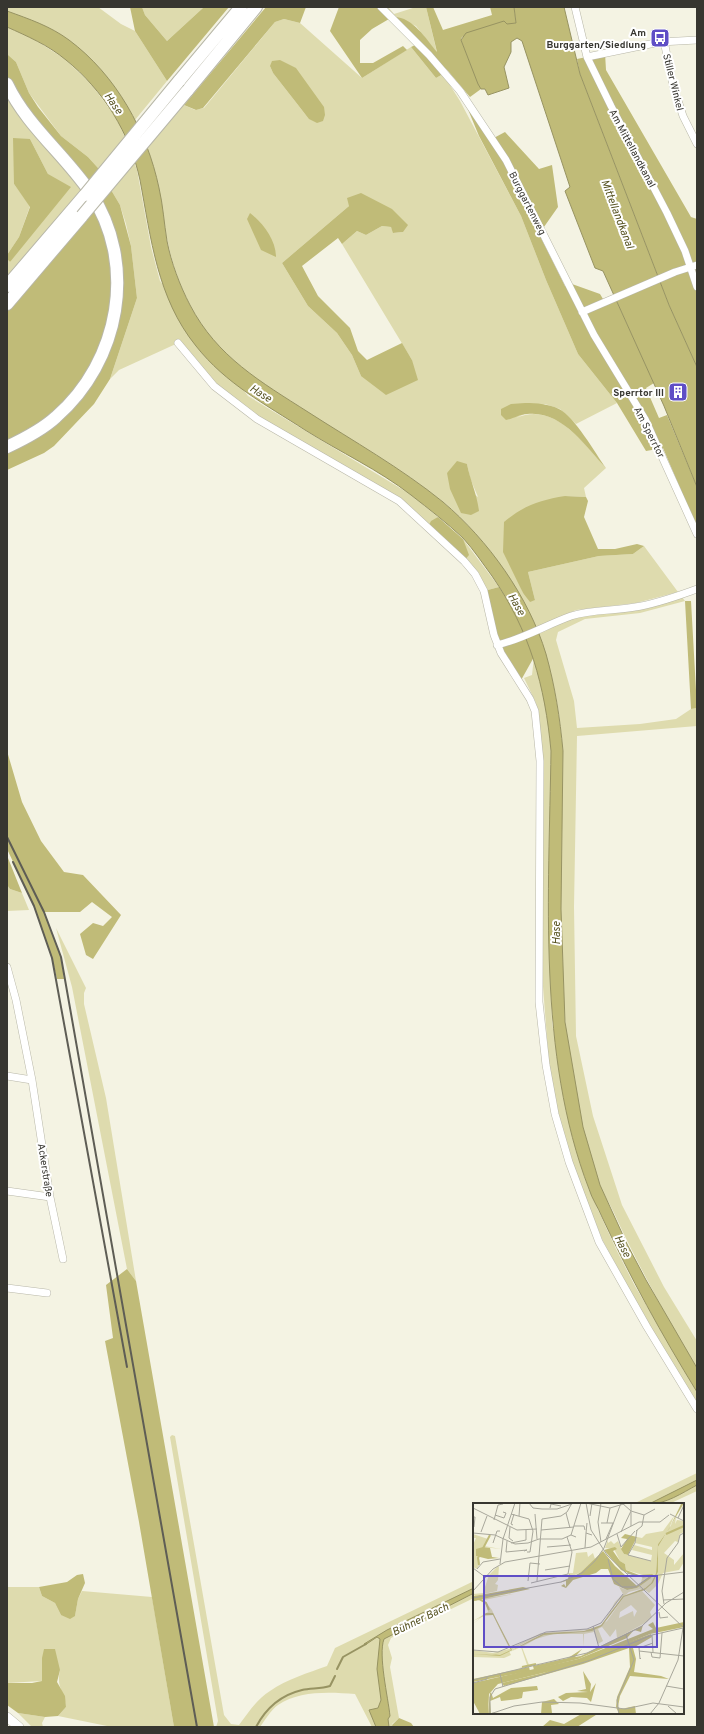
<svg xmlns="http://www.w3.org/2000/svg" width="704" height="1734" font-family="Overpass,sans-serif">
  <style>
    .green { fill: #dedbae; fill-rule: evenodd }
    .forest { fill: #c0bb78 }
    .water { fill: #c0bb78; stroke: #979362 }
    .lines { fill: none; stroke-linecap: round; stroke-linejoin: round }
    .stream { stroke: #979362; stroke-width: 2 }
    .street-casing { stroke: #b8b7a8; stroke-width: 8 }
    .secondary-casing { stroke: #b8b7a8; stroke-width: 10 }
    .highway-casing { stroke: #b8b7a8; stroke-width: 14 }
    .street { stroke: #fff; stroke-width: 7 }
    .secondary { stroke: #fff; stroke-width: 9 }
    .highway { stroke: #fff; stroke-width: 12 }
    .rail { stroke: #5e5d55; stroke-width: 2 }
    .highway-bridge-casing { stroke: #b8b7a8; stroke-width: 14; stroke-linecap: butt }
    .highway-bridge { stroke: #fff; stroke-width: 12 }
    .labels { text-anchor: middle; stroke-width: 4; stroke-linejoin: round; paint-order: stroke }
    .poi-label { font-size: 10px; font-weight: bold; fill: #373630; stroke: #fff; text-anchor: end }
    .street-label { font-size: 10px; fill: #373630; stroke: #fff }
    .water-label { font-size: 11px; font-style: italic; fill: #565220; stroke: #fff }
    .inset-river { fill: none; stroke: #c0bb78; stroke-width: 2 }
    .inset-road { fill: none; stroke: #a8a79b; stroke-width: 1 }
    .view { fill: #5f4ec6; fill-opacity: 0.15; stroke: #5f4ec6; stroke-width: 2 }
    .inset-edge { fill: none; stroke: #373630; stroke-width: 2 }
  </style>
  <rect width="100%" height="100%" fill="#f4f3e3"/>
  <path class="green" d="M7,7H98L121,24L135,31L167,81L135,120L119,93L87,56L7,11Z
    M142,7H204L167,41L145,15Z
    M384,7H388L394,14L416,7H426L437,53L416,26L394,17Z
    M284,19L300,23L362,78L411,47L436,78L443,74L460,101L521,216L546,280L578,354L617,403L576,424L560,409L545,404L516,418C555,401 583,443 606,468L584,488L586,497L565,496L517,577L523,593L535,600L528,572L599,556L633,554L644,546L678,592L636,603L576,610L536,628C516,584 480,531 442,501C400,468 353,441 307,412C270,388 229,367 204,329C187,303 174,273 168,243C163,224 163,204 158,185C155,173 151,161 147,148L184,105L195,110L204,108L275,22ZM270,66L309,119L273,73ZM349,206L403,232L394,233L391,227L382,226L366,235L357,231L342,244L412,360L361,376L352,355L337,333L308,306L282,263ZM467,464L470,478L478,497L447,473Z
    M7,27L32,38L65,59L92,85L119,122L137,170L151,247L160,281L248,396L410,494L438,517L428,527L399,501L257,419L214,386L178,343L119,370L110,379L137,298L131,246L126,224L120,205L98,168L88,157L61,136L29,93L16,62L7,54Z
    M7,84L89,192L7,286V259L10,262L48,174L30,139L14,184L30,206L19,237L7,255Z
    M463,539L499,587L484,591L464,561Z
    M682,597L685,601L640,613L585,619L558,632L556,640L574,701L577,728L640,724L676,719L691,709L697,708V726L577,736L574,907L576,1036L593,1116L622,1205L664,1287L697,1341V1368C666,1317 638,1265 613,1211C609,1202 603,1194 600,1185C549,1050 562,893 563,751C560,710 553,671 538,634L580,615Z
    M534,657L546,704L551,751L549,908L552,1023L571,1130L589,1190L616,1249L635,1286L697,1392V1404L648,1323L603,1241L571,1161L557,1113L549,1065L541,960L542,756L536,703L524,678L532,675Z
    M7,885L10,889L22,893L29,910L7,911Z
    M56,928L86,988L84,993V1004L106,1098L136,1281L127,1269L72,987Z
    M172,1435L175,1436L224,1715L231,1724L239,1725C248,1713 257,1699 270,1691C287,1679 308,1673 327,1666L335,1648L474,1581V1598L391,1638L388,1645L392,1658L390,1667L399,1718L392,1724L393,1727H372L355,1694C331,1692 299,1690 278,1705C271,1710 265,1720 260,1727H216L218,1721L170,1437Z
    M697,1473V1491L669,1504H633Z
    M7,1587H39L42,1596L55,1603L61,1615L75,1616L78,1599L82,1591L152,1597L174,1727H112L58,1716L66,1707C64,1690 56,1688 60,1670L42,1658V1681L7,1683Z
    M18,1713L45,1717L42,1723L43,1727H32Z"/>
  <path class="forest" d="M130,7H142L145,15L167,41L204,7H229L167,81L135,31Z
    M266,7H306L300,23L284,19L275,22L203,108L196,110L184,105Z
    M339,7H377L389,19L372,29L360,40V63H373L403,46L407,50L362,78L330,31Z
    M426,7H433L443,30L492,15L490,7H514L516,23L462,37L461,40L481,89L470,97L448,71L394,17C413,17 426,39 437,52Z
    M417,44L443,74L436,78L411,47Z
    M605,53L606,70L691,217L697,219V367L669,305L580,74L577,59Z
    M7,54L16,62L29,93L38,107L61,136L88,157L98,168L120,205L131,246L137,298L110,379L94,404L54,446L44,453L7,470V304L95,201L7,84Z
    M280,60L296,68L324,107L325,115L323,121L317,123L309,119L273,73L270,66L272,61Z
    M467,107L490,140L505,132L539,169L552,165L558,207L539,234L565,286L572,284L600,294L606,304L616,300L654,383L646,388L659,418L667,415L697,487V528L663,448L646,451L617,403L578,354L546,280L521,216L479,136Z
    M13,138L30,139L48,174L71,187L10,262L7,259V255L19,237L30,207L14,184Z
    M361,193L392,209L408,225L403,232L393,233L391,227L382,226L366,235L357,231L342,244L338,238L302,266L318,296L350,328L358,351L367,360L402,343L412,360L418,380L386,395L361,376L352,355L337,333L308,306L282,263L349,206L347,198Z
    M250,213C263,223 276,240 276,257L261,250L247,219Z
    M525,403C537,403 549,404 559,409C575,417 595,453 606,468C585,446 562,410 527,414C520,414 513,419 506,420L501,415V409L511,404Z
    M457,461L467,464C470,480 477,494 479,511L471,515L461,513L450,489L447,473Z
    M565,496L586,497L588,501L584,517L598,549H615L637,544L644,546L633,554L599,556L528,572L535,600L530,602L523,593L503,552L504,522C523,506 540,500 565,496Z
    M438,517L463,539L469,555L464,561L428,527L431,521Z
    M499,587L515,612L534,657L520,682L501,653L484,591Z
    M685,601H691L697,708L691,709Z
    M7,751L22,802L41,841L64,872L83,875L121,915L93,959L86,955L80,934L93,923L103,926L112,917L92,902L80,912H44L61,957L64,979H57L52,958L34,906L7,849Z
    M7,857L8,858L22,893L10,889L7,885Z
    M127,1269L136,1281L214,1727H174L139,1522L105,1341L113,1338L106,1285Z
    M83,1574L85,1583L78,1599L75,1616L70,1619L61,1615L55,1603L42,1596L39,1587L67,1582L77,1575Z
    M44,1649H55L60,1670L57,1682L65,1696L66,1707L58,1716L45,1717L18,1713L7,1705V1683H32L42,1681V1658Z
    M583,1713H599L577,1727H542L550,1720L564,1724Z
    M399,1718L411,1723L414,1727H393L392,1725Z"/>
  <path class="water" d="M514,7H564L580,74L669,305L697,367V487L664,406L603,271L595,268L565,191L570,187L522,41L517,38L511,42V52L504,67L509,88L488,95L485,89H481L478,84L461,40L466,33L504,21L507,24L516,23Z
    M7,11C29,19 50,26 69,40C116,75 147,131 159,188C163,205 164,223 167,241C171,262 180,286 190,305C217,357 261,382 308,412C353,441 401,468 443,502C488,540 529,597 546,654C555,686 560,718 563,751L561,909L565,1022L583,1127L600,1185L627,1244L646,1280L697,1368V1392C662,1335 630,1277 602,1217C598,1207 592,1199 589,1189C537,1054 549,894 551,751C545,686 530,631 492,576C483,564 474,550 463,538C447,523 429,509 411,495C379,470 340,452 305,430C265,404 226,384 196,346C157,298 151,238 140,180C130,133 103,90 66,60C48,45 27,36 7,27Z
    M697,1480V1485C682,1493 666,1504 649,1504Z
    M474,1588V1593L384,1639C378,1655 388,1697 390,1716L388,1719L389,1727H376L369,1710L378,1708L381,1700L377,1669L380,1639L377,1637L365,1645L364,1644L387,1630Z"/>
  <g class="lines">
    <path class="stream" d="M337,1669L343,1657L366,1644
      M256,1727C266,1708 281,1695 302,1690C311,1688 321,1689 330,1686L335,1676"/>
    <defs>
      <path id="street" d="M381,7L429,55L460,91L506,160L594,335L645,419L697,534
        M575,7L587,57L611,106L667,213L685,251L697,287
        M664,41L673,85L683,116L697,144
        M587,57L660,42L697,40
        M582,312L675,272L697,265
        M178,343L214,386L257,419L399,501L464,561L475,574L484,591L494,635L501,653L530,699L535,711L540,761L539,1002L546,1065L555,1114L569,1162L599,1242L647,1327L697,1409
        M497,645C523,639 546,625 571,616C592,609 614,611 635,607C656,604 677,596 697,589
        M7,967L16,1000L32,1080L50,1197L63,1259
        M7,1076L32,1080
        M7,1191L50,1197
        M7,1288L47,1293"/>
      <path id="secondary" d="M7,1717L19,1727"/>
      <path id="highway" d="M179,81L241,7
        M7,84C27,126 64,154 90,192C138,264 120,361 56,417C42,430 24,439 7,447
        M187,91L256,7
        M7,286L85,195
        M7,304L82,216"/>
    </defs>
    <use href="#street" class="street-casing"/>
    <use href="#secondary" class="secondary-casing"/>
    <use href="#highway" class="highway-casing"/>
    <use href="#street" class="street"/>
    <use href="#secondary" class="secondary"/>
    <use href="#highway" class="highway"/>
    <path class="rail" d="M7,837L44,912L61,957L197,1727
      M13,862L34,906L52,958L127,1367"/>
    <defs>
      <path id="highway-bridge" d="M85,195L179,81
        M82,216L187,91"/>
    </defs>
    <use href="#highway-bridge" class="highway-bridge-casing"/>
    <use href="#highway-bridge" class="highway-bridge"/>
  </g>
  <defs>
    <symbol id="bus-square" viewBox="-11 -11 22 22"><rect x="-9" y="-9" width="18" height="18" rx="4" fill="#5f4ec6" stroke="#fff"/><path d="M-5-6H5V4H4V6H2V4H-2V6H-4V4H-5ZM-3.5-4V0h7V-4ZM-3.5 1.2v1.5H-2V1.2ZM2 1.2v1.5H3.5V1.2Z" fill="#fff"/></symbol>
    <symbol id="building-square" viewBox="-11 -11 22 22"><rect x="-9" y="-9" width="18" height="18" rx="4" fill="#5f4ec6" stroke="#fff"/><path d="M-4-6H4V6H1V3H-1V6H-4ZM-2.5-4.3h1.7v1.8h-1.7ZM.8-4.3h1.7v1.8H.8ZM-2.5-1h1.7V.8h-1.7ZM.8-1h1.7V.8H.8Z" fill="#fff"/></symbol>
  </defs>
  <g fill-rule="evenodd">
    <use href="#bus-square" x="649" y="27" width="22" height="22"/>
    <use href="#building-square" x="667" y="381" width="22" height="22"/>
  </g>
  <g class="labels">
    <g class="poi-label">
      <text x="646" y="36">Am<tspan x="646" dy="12">Burggarten/Siedlung</tspan></text>
      <text x="664" y="396">Sperrtor III</text>
    </g>
    <g class="street-label">
      <text transform="translate(674 82) rotate(76)" y="4">Stiller Winkel</text>
      <text transform="translate(633 148) rotate(62)" y="4">Am Mittellandkanal</text>
      <text transform="translate(528 203) rotate(63)" y="4">Burggartenweg</text>
      <text transform="translate(650 432) rotate(63)" y="4">Am Sperrtor</text>
      <text transform="translate(46 1170) rotate(81)" y="4">Ackerstraße</text>
    </g>
    <g class="water-label">
      <text transform="translate(114 103) rotate(55)" y="4">Hase</text>
      <text transform="translate(618 214) rotate(69)" y="4">Mittellandkanal</text>
      <text transform="translate(261 393) rotate(32)" y="4">Hase</text>
      <text transform="translate(517 604) rotate(60)" y="4">Hase</text>
      <text transform="translate(556 933) rotate(-90)" y="4">Hase</text>
      <text transform="translate(623 1246) rotate(63)" y="4">Hase</text>
      <text transform="translate(420 1619) rotate(-26)" y="4">Bühner Bach</text>
    </g>
  </g>
  <g transform="translate(473 1503)">
    <rect width="211" height="211" fill="#f4f3e3"/>
    <path d="M201,13L196,26L185,41L183,70L178,80L172,85L156,89L145,98L132,117L142,99L150,91L146,84L154,87L164,85L167,83L170,72L153,67L152,61L147,58L141,46L132,45L135,37V40L138,38L141,41L145,38L151,51L178,58L179,52L159,47L161,42L179,47V44L162,40L164,34L169,35L173,31L190,28ZM203,14L202,21L204,17L211,18V29L207,31L205,39L202,38L191,50L201,57V62L211,50V59L206,67L190,70L185,81L176,90L172,87L180,80L185,69V44ZM0,31L15,36L11,43L28,46L10,44L3,53L6,54L7,60L4,66L0,64V42L3,35H0ZM114,49L115,54L120,50L122,56L108,69L98,74L96,71L93,76L96,70H100L103,50ZM39,58L26,63L25,77L22,81L25,82L24,88L2,93L0,91L10,90L16,72L24,64ZM169,88L182,102L177,109L179,114L174,119L144,135L143,126L137,134L129,124L125,126L130,138L125,141L121,129L111,131V144L110,131H80L63,136L49,144L56,162L70,160L44,166L54,162L48,144L37,149L60,136L71,132L82,130L111,129L123,126L134,118L151,94ZM158,102L164,108L161,114L160,108L146,115L147,109ZM41,91L11,97L19,107L36,145L20,112L11,113L0,118L15,109L13,101L6,96ZM116,126L118,127L71,130L36,148L38,152L31,155L0,154V147L20,150L36,146L68,130Z" fill="#dedbae" fill-rule="evenodd"/>
    <path d="M152,31L164,34L155,52L151,51L148,46L154,36L148,35ZM10,44L17,45L19,54L26,55L15,56L3,53V46ZM142,44L144,46L140,48L147,58L152,61L153,67L166,72L180,71L178,75L164,85L154,87L141,81L135,66H128L123,70L100,77L93,85L88,83L91,81L93,84V78L86,80L95,76L96,71L100,74L108,69L130,48L142,63L164,83L177,73H162L148,67L131,47ZM50,84L57,86L0,98L1,93ZM170,122L168,129L161,127L154,135L105,156L61,167L60,163L95,155L109,146L102,154L108,153ZM178,131L179,134L160,145L163,156L161,169L188,173L196,176L157,173L147,193L145,204L148,206L162,203L163,211H146L143,204L144,194L157,164L156,145L110,161L31,183L29,180L70,170ZM56,164L57,168L0,179V176ZM110,168L118,181L117,189L123,180L118,199L114,195L98,194L90,198L85,194L93,190L115,189L104,188L113,186ZM28,181L18,189L20,195L38,185L64,183L65,187L50,189L49,195L45,196L28,198L27,194L17,198L18,210L27,209L15,211L17,190ZM81,196L86,201L78,202L79,210L97,211H68L69,199Z" fill="#c0bb78"/>
    <path d="M211,0L185,44V69L180,80L172,87L151,94L129,123L119,128L111,129L71,132L27,153L0,151L23,152L19,151L27,152L38,147L35,142L20,112H11L0,121L13,110H20L39,147L71,130L111,128L128,122L150,93L172,85L178,80L183,70L185,41L196,26L208,1ZM180,119L183,125L211,119V124L177,131L98,163L25,181L16,191L15,211H7L0,198V180L105,156L180,126L175,122Z" fill="#c0bb78"/>
    <path class="inset-river" d="M193,31L211,23M6,62L5,55L17,32M0,97L6,96L13,100L16,107M49,164L63,161"/>
    <path class="inset-road" d="M56,0L60,5L69,6H84L99,1M113,0L137,5L154,0M113,0L118,27L134,52L211,125M149,0L158,8L171,12M0,5L44,27L64,26M77,5L78,1L88,3M158,9V23M93,10L97,25M38,11L56,16L60,28L57,49H54M62,11L64,36M197,11L211,18M22,12L31,15L33,10L30,9M46,13L47,0M117,13L119,0M0,14H2L1,24M205,15L211,2M21,17L25,2L30,1M125,19L128,0M125,19L128,39M114,20L113,30L119,32M128,20H140L133,36M134,20L137,5M40,22L38,21L41,11M101,23H111L112,27M37,24L36,35L40,38M68,27L101,24M164,27L162,40L155,52L178,58M163,28L169,23L171,12L182,6M8,29L14,13M148,29L158,8V0M0,30L22,32L42,41L55,40L66,36H89L98,32L103,34M144,31L148,44L162,28M98,32L108,0M34,38L33,49L54,47L51,48M20,40L24,28H27M38,40L53,37V27M74,44L98,42M112,45L113,30M135,56L140,76L149,84H162L178,73M27,61L30,36L42,0M0,65L12,74M4,66L10,59L27,56M72,67L97,63M154,70L170,74L211,69M55,78L57,60L67,61M64,78L69,16L88,13L94,9L99,0M58,80L95,71L99,49L94,34M0,88L20,66L32,59L118,44L166,19H187L196,12M0,95L88,79L109,70L122,58L131,45L148,0M190,97L211,96M191,101L189,88L194,55L205,40L207,32L211,30M186,109L187,115L195,114M120,123L126,145M179,132L180,149M0,147L25,149L73,129L114,126L128,120L150,91M166,148L211,153M178,149L179,154L187,155L189,130M168,155L167,156L166,145L180,140M27,171L30,184M0,177L114,150L168,124L193,100L211,89M0,180L14,176V174M193,183L211,186M195,203L204,211M17,211V194L22,186L115,158L179,132L210,125M17,211L41,203L69,199L107,200L152,206L180,200L211,204M146,211L144,197L161,157L153,132M177,211L186,200L205,157L210,125"/>
    <path class="view" d="M11,73H184V144H11Z"/>
    <rect width="211" height="211" class="inset-edge"/>
  </g>
  <rect width="704" height="1734" fill="none" stroke="#373630" stroke-width="16"/>
</svg>
